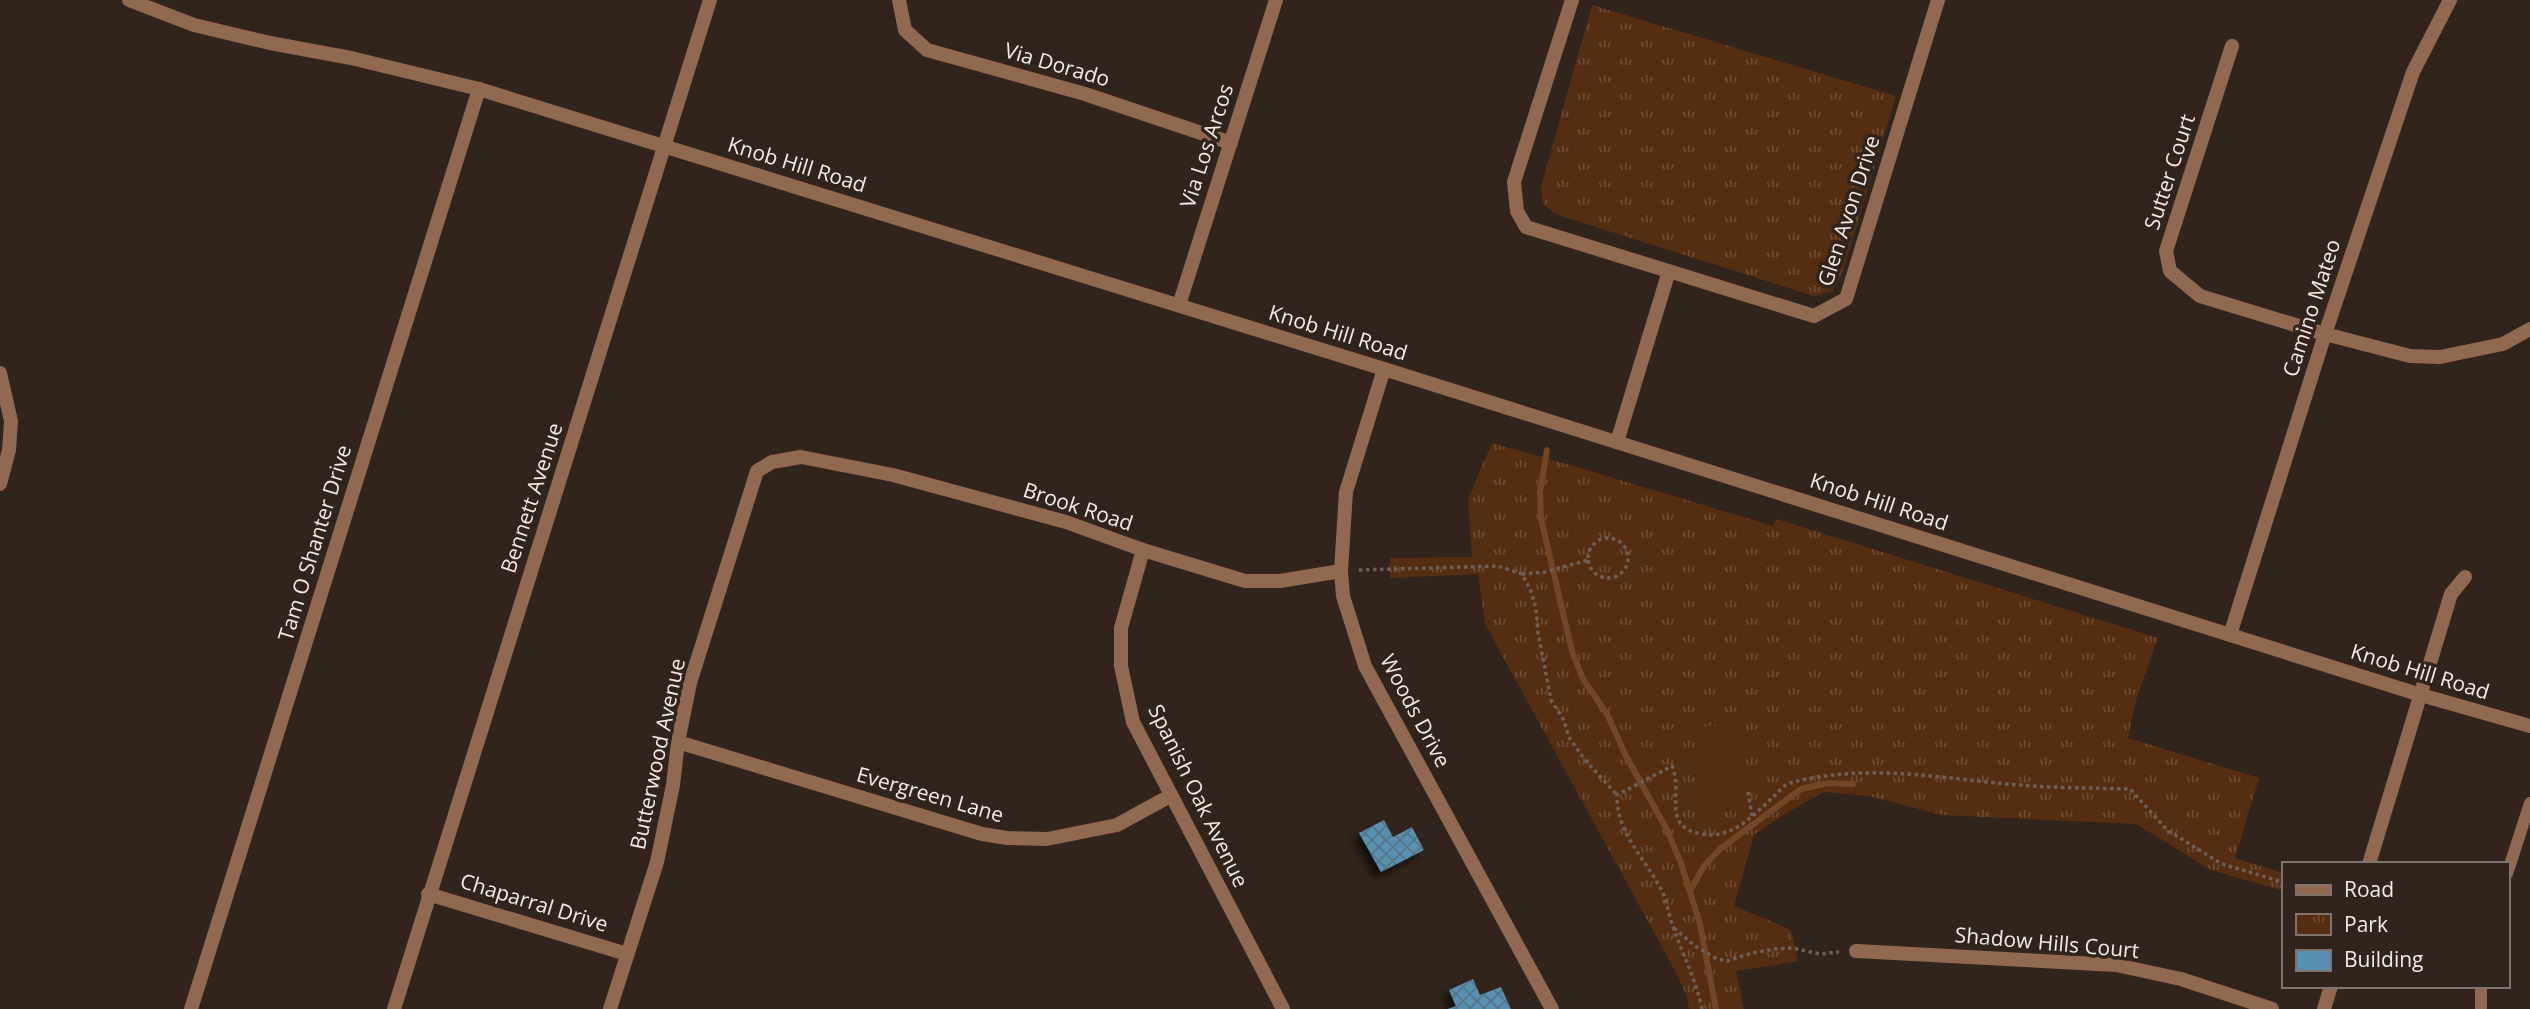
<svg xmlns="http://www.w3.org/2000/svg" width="2530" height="1009" font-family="'Open Sans',sans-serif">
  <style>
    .park { fill: url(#park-tufts) }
    .pitch { fill: #552e11 }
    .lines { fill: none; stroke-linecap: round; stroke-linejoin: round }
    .stream { stroke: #734626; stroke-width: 6 }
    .building { fill: url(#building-cross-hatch); filter: url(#shadow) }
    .path { stroke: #6b6059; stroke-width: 3.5; stroke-dasharray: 3.5 3.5; stroke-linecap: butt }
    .service { stroke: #906950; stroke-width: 12 }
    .minor { stroke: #906950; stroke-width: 14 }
    .tertiary { stroke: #906950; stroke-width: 14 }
    .labels { text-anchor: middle; stroke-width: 7; stroke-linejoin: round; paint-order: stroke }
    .street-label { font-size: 21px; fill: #f3ebe6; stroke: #30241c }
  </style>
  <defs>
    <pattern id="park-tufts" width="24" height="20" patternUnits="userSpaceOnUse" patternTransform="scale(1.75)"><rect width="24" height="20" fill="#552e11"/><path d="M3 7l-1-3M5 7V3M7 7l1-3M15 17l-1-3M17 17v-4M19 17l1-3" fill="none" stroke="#6e4c34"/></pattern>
    <pattern id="building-cross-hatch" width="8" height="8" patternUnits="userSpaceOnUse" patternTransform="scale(1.75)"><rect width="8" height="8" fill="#5890b1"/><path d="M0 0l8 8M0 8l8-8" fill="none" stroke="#53768b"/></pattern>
    <filter id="shadow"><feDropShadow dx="-6" dy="6" stdDeviation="3.5" flood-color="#0009"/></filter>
  </defs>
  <rect width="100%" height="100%" fill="#30241c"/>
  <path class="park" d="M1592,5L1896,96L1842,274L1832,292L1814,296L1555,214L1543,204L1541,187Z
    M1492,443L1550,459L1773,526L1776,519L2158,638L2136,700L2128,738L2259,778L2235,858L2283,873V891L2211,870L2136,824L1942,815L1869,796L1824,792L1783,815L1754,835L1734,906L1791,930L1798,961L1736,971L1744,1009H1689L1687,996L1674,969L1485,624L1478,574L1390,578V558L1472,557L1468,499Z"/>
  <path class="pitch" d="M1744,724L1749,808L1699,812L1693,727Z"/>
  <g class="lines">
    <path class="stream" d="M1547,450L1540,492L1541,519L1572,651L1583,679L1607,714L1626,756L1667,830L1681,863L1700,924L1716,1009
      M1691,889L1704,866L1720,849L1801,789L1828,783L1853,784"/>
  </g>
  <path class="building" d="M1384,820L1393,837L1412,827L1424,850L1381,872L1359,833Z
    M1473,979L1480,995L1501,987L1511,1009H1448L1456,1006L1449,990Z"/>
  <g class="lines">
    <path class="path" d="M1588 558a20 20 0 1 1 40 0a20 20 0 1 1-40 0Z
      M1359,570L1498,566L1522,574L1531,591L1536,609L1538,633L1551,700L1563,719L1570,739L1585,760L1617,795
      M1522,574L1545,572L1588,560
      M1748,792L1752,816
      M1674,928L1695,946L1717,959L1727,961L1752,953L1774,949L1793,948L1820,954L1839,952
      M1702,1009C1696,980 1683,955 1673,927C1669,916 1667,902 1662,891C1645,858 1616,833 1617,795L1672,766C1684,794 1660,827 1702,834C1732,840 1755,814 1774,796C1778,793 1782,787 1786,785C1795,780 1822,776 1833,775C1895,768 1957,780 2018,785C2055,788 2093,788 2130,789L2167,830L2222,864L2283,882"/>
    <path class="service" d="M2507,874L2530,803
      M2481,986V1009"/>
    <path class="minor" d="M899,0L905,30L927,50L1085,94L1231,143
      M1572,0L1514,182L1517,211L1526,227L1814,316L1846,299L1938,0
      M2232,46L2166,251L2170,271L2200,296L2325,334L2410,356L2440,357L2503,344L2530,329
      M1179,305L1276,0
      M1384,369L1346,492L1341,571L1343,596L1365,666L1552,1009
      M0,373L11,421L9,450L0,484
      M1617,442L1669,271
      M1143,550L1121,628V666L1133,722L1283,1009
      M2230,635L2325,334L2413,72L2450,0
      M678,742L982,834L1007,838L1047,839L1117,825L1170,796
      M2369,864L2451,594L2465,577
      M428,894L627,954
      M1856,951L2116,965L2181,979L2272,1009
      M191,1009L479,89
      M610,1009L657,862L673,785L678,742L690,683L757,471L772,462L801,457L893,475L1066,522L1143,550L1245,581H1280L1341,571
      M2324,1009L2331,986"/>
    <path class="tertiary" d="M129,0L194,25L270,43L351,58L479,89L1384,369L2421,695L2530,726
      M394,1009L710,0"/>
  </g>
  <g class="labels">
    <g class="street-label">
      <text transform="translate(1057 65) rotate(16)" y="7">Via Dorado</text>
      <text transform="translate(1207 146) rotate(-72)" y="7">Via Los Arcos</text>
      <text transform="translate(797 165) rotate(17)" y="7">Knob Hill Road</text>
      <text transform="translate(2170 172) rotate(-72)" y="7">Sutter Court</text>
      <text transform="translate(1849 211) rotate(-72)" y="7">Glen Avon Drive</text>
      <text transform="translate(2312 308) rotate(-72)" y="7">Camino Mateo</text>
      <text transform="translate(1338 333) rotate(17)" y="7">Knob Hill Road</text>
      <text transform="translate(532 498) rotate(-72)" y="7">Bennett Avenue</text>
      <text transform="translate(1879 502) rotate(18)" y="7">Knob Hill Road</text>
      <text transform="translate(1078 507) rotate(18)" y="7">Brook Road</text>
      <text transform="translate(315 543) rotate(-73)" y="7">Tam O Shanter Drive</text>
      <text transform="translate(2420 672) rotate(17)" y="7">Knob Hill Road</text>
      <text transform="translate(1415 711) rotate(62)" y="7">Woods Drive</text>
      <text transform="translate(658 754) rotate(-78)" y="7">Butterwood Avenue</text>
      <text transform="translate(930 795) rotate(16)" y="7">Evergreen Lane</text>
      <text transform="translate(1198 796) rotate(64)" y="7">Spanish Oak Avenue</text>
      <text transform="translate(534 903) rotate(17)" y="7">Chaparral Drive</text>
      <text transform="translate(2047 943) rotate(5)" y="7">Shadow Hills Court</text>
    </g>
  </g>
  <rect x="2282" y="862" width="228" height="126" fill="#30241c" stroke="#7e746d" stroke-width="2"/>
  <rect x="2296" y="885" width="35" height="10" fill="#906950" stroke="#7e746d" stroke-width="2"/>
  <text x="2344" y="897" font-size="21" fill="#f3ebe6">Road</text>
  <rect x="2296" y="914" width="35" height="21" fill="url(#park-tufts)" stroke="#7e746d" stroke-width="2"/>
  <text x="2344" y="932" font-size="21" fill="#f3ebe6">Park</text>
  <rect x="2296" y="950" width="35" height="21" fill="#5890b1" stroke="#7e746d" stroke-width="2"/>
  <text x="2344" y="967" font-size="21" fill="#f3ebe6">Building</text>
</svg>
